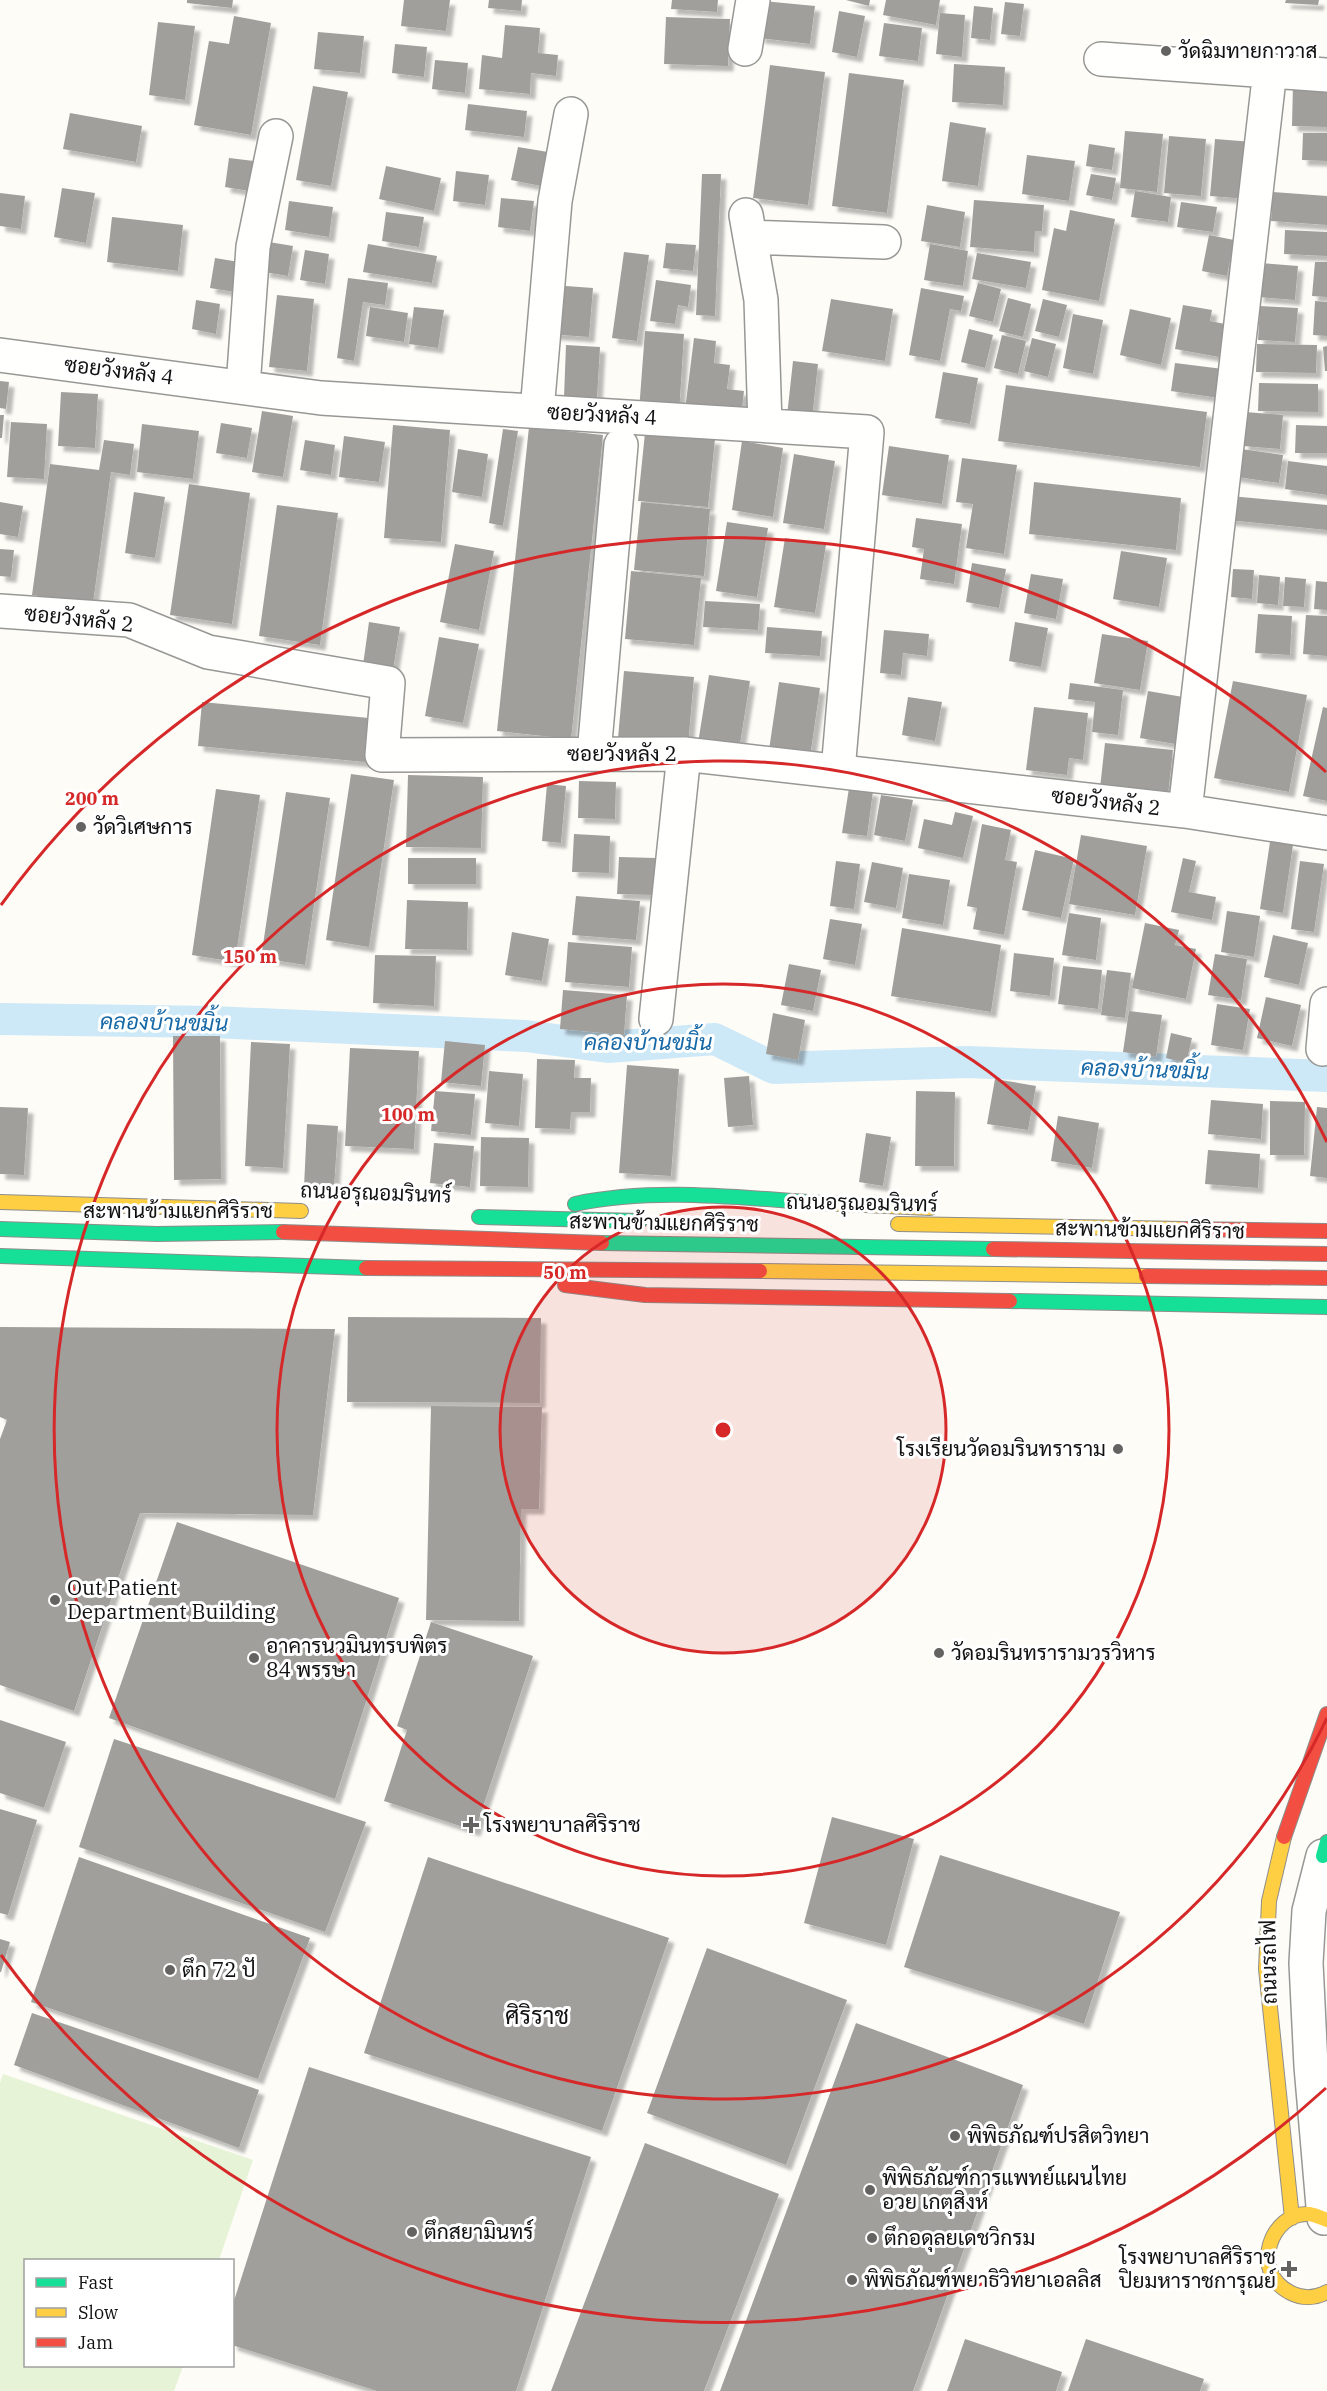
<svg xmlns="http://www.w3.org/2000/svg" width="1327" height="2391" font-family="'IBM Plex Serif',Sarabun,serif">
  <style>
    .green { fill: #e7f3d7 }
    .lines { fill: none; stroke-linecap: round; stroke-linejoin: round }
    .canal { stroke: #cde8f7; stroke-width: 32 }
    .building { fill: #a19f9c; filter: url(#shadow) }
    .street-casing { stroke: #979795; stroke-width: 36 }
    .fast-casing { stroke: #8e8d8b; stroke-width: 16 }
    .slow-casing { stroke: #8e8d8b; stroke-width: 16 }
    .jam-casing { stroke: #8e8d8b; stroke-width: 16 }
    .street { stroke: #fffffe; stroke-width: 33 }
    .fast { stroke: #16e098; stroke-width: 14 }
    .slow { stroke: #ffcf43; stroke-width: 14 }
    .jam { stroke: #f24e42; stroke-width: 14 }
    .ring { fill: none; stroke: #d62828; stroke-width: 3 }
    .poi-dot { fill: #646362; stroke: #fff; stroke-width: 2 }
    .labels { text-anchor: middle; stroke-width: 6; stroke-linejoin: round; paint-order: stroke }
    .poi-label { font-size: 21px; fill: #111; stroke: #fff; text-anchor: start }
    .street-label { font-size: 21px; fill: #111; stroke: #fff }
    .water-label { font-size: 22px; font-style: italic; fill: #1768a6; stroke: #fff }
    .quarter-label { font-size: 24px; fill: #111; stroke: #fff }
    .centre { fill: #d62828; stroke: #fff; stroke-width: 3 }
    .ring-label { font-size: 18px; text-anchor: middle; font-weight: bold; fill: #d62828; stroke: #fff; stroke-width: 6; stroke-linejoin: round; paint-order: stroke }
  </style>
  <defs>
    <filter id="shadow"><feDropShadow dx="5.5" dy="5.5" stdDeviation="1.5" flood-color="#0004"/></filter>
  </defs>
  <rect width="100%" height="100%" fill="#fdfcf7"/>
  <path class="green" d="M3,2074L253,2160L219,2260H26V2366H183L174,2391H0V2083Z"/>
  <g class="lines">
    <path class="canal" d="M0,1019L213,1022L526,1036L608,1047L715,1039L774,1068L967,1062L1327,1076"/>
  </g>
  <path class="building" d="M187,0H233L232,8L187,3Z
    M404,0H450L446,31L401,26Z
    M489,0H522L521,11L488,8Z
    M672,0H718L717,12L671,9Z
    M846,0H870L869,6Z
    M886,0H940L936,25L883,15Z
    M1286,0H1319L1318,5L1285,3Z
    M763,1L815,6L810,44L759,38Z
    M1005,2L1024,4L1020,36L1001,34Z
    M974,6L993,8L990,40L971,38Z
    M839,11L865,16L857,57L832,52Z
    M940,13L965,15L962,57L936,54Z
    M234,16L271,23L251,135L194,125L209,41L229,44Z
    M666,17L730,19L728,66L664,64Z
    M158,22L195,26L185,100L149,95Z
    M884,23L922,28L918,61L879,56Z
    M505,25L540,28L538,53L558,55L556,76L531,73L530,94L479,89L482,55L502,58Z
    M318,32L364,36L360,73L314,69Z
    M395,44L427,47L424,77L392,73Z
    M435,60L468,63L465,93L432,89Z
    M954,64L1005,67L1003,105L952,102Z
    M770,65L825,72L808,205L753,198Z
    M849,73L904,80L887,213L832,206Z
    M1293,84L1327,85V127L1292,126Z
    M313,86L348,92L331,186L296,180Z
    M468,104L527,111L524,137L465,130Z
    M70,113L142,126L136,162L63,149Z
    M950,122L986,128L978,186L942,181Z
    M1125,131L1163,134L1157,192L1120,188Z
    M1303,133H1327V161L1302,160Z
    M1169,136L1206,139L1201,196L1164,193Z
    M1215,139L1253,142L1247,199L1210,196Z
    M1089,144L1115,148L1112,170L1086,166Z
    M518,147L548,152L541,186L511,180Z
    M1027,155L1075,161L1069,201L1022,194Z
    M229,158L254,161L249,191L225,187Z
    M386,166L441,178L434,211L379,199Z
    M456,171L489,175L485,205L453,201Z
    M702,174H721L715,316L696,315Z
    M1091,174L1116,178L1112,200L1086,195Z
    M62,188L95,193L86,243L54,237Z
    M1135,191L1171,197L1168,222L1131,217Z
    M1273,192L1327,196V225L1271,221Z
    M0,193L25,196L21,229L0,226Z
    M501,198L534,201L530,231L498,227Z
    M974,200L1044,205L1042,231H1035L1034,252L970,247Z
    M289,201L333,207L329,237L285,230Z
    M1181,202L1217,207L1213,232L1177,227Z
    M927,205L965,212L960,247L921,241Z
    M1070,210L1115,219L1099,301L1042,290L1054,228L1066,231Z
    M386,212L424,217L419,247L382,241Z
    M112,217L183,225L178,271L107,262Z
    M1285,230L1327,232V256L1284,254Z
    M1209,235L1234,240L1227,276L1202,271Z
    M269,242L293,246L288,276L264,272Z
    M666,243L696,245L693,271L663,268Z
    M368,244L437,256L432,283L363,272Z
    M930,244L968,251L963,286L924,280Z
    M305,250L329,254L325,284L300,280Z
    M624,252L649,255L637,341L612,338Z
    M977,253L1031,262L1026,288L972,279Z
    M215,258L239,262L235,292L210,288Z
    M1315,262H1327V297L1312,296Z
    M1260,263L1298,266L1295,300L1258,297Z
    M348,278L388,283L385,305L363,302L354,361L337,358Z
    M656,280L691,285L688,307L678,305L675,324L650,321Z
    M978,283L1001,289L993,322L969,316Z
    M552,285L593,288L589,337L548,334Z
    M921,288L964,296L961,311L950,309L940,361L909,355Z
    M277,295L314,299L307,371L269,367Z
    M1008,298L1031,304L1023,337L999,331Z
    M831,299L893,309L885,361L822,351Z
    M1043,299L1067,305L1059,337L1035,331Z
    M196,300L220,304L216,334L192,329Z
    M1315,301L1327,302V336L1313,335Z
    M1183,305L1212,310L1210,321L1225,324L1219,357L1175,349Z
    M1260,306L1298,308L1295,342L1258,340Z
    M370,307L408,313L404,342L366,336Z
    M414,307L444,310L438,348L409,344Z
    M1130,309L1171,318L1161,365L1120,355Z
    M1073,314L1103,320L1093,374L1063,368Z
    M969,329L993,335L985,368L961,362Z
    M645,331L684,334L679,414L639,411Z
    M1002,335L1026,341L1018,374L994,368Z
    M694,338L716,341L714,363L730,365L727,389L744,391L741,417L685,410Z
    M1032,338L1056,344L1048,377L1024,371Z
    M1257,344L1317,345L1316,373L1256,372Z
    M566,345L600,347L597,398L564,397Z
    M1327,346V371H1325L1323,347Z
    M793,361L818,364L812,419L787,416Z
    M1175,363L1223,369L1219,398L1171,391Z
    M943,372L978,378L970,424L935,418Z
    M0,381L9,382L6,409L0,408Z
    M1259,383L1318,384V412L1258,411Z
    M1006,385L1207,412L1200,467L998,441Z
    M61,392L98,394L95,448L58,446Z
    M262,411L293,416L283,477L252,472Z
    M1245,412L1283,415L1280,449L1243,446Z
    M0,415H4L2,438H0Z
    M11,422L47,424L44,479L7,477Z
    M221,423L252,428L247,458L216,453Z
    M142,424L199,431L193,479L137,472Z
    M393,425L450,430L441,542L384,538Z
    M1296,425L1327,426V453H1295Z
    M529,427L603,435L571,739L497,731Z
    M503,429L518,431L503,526L489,523Z
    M645,433L715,439L708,507L638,501Z
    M344,436L385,442L379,482L339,477Z
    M104,440L134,444L130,475L111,472L93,603L32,595L50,464L99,470Z
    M305,440L335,445L331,475L300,470Z
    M742,441L783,448L773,517L732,510Z
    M889,446L949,455L942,504L882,495Z
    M1234,448L1283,455L1279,483L1231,476Z
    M458,449L488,454L482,497L452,492Z
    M794,454L835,461L824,529L783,523Z
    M962,458L1017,465L1004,554L966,548L973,504L956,502Z
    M1288,461L1327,466V495L1285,489Z
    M1034,482L1181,498L1176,550L1029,534Z
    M189,484L250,493L232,624L170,615Z
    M134,492L165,497L155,558L125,553Z
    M1231,496L1327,505V530L1228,520Z
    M0,502L23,506L18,537L0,534Z
    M641,502L710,509L704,576L634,570Z
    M277,505L338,513L320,645L259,636Z
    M916,518L962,524L954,584L920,579L924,549L912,547Z
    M727,522L768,528L757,597L716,591Z
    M785,538L826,545L815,613L774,607Z
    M455,544L494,551L479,630L440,622Z
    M0,549L14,550L11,577L0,576Z
    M1121,551L1167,558L1159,607L1113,599Z
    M972,563L1006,569L999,608L966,602Z
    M1233,569L1254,570L1252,599L1231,597Z
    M631,571L701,578L694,645L625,639Z
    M1031,574L1063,579L1056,619L1024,613Z
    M1259,575L1280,577L1278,605L1257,603Z
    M1285,577L1306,579L1304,607L1283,606Z
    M1316,581L1327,582V610L1314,609Z
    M705,601L760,604L758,630L703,627Z
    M1258,614L1292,616L1290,655L1255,653Z
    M1306,615L1327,616V656L1303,654Z
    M369,622L400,627L393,670L363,665Z
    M1015,622L1048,628L1041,667L1009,661Z
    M767,627L822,631L820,656L765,653Z
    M884,630L929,634L927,656L903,653L901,675L880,673Z
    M1102,634L1148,641L1140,690L1094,683Z
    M439,637L479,644L463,723L425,716Z
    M624,671L694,677L688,745L618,738Z
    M709,675L750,681L739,750L698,743Z
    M1233,681L1307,695L1289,792L1214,778Z
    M779,682L820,688L810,757L769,750Z
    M1070,683L1123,690L1118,735L1092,732L1095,702L1068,699Z
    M1148,691L1183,697L1175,744L1140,738Z
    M908,697L942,702L935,741L902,735Z
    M202,702L369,718L365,762L198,746Z
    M1034,707L1088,713L1083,760L1069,758L1067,775L1026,770Z
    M1323,707L1327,708V801L1303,796Z
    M1105,743L1173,750L1168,795L1100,788Z
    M351,774L394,780L369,947L326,940Z
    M408,775L483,777L481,848L406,847Z
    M579,781L616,782L615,819L578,818Z
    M547,784L566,786L561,843L542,841Z
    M849,788L873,791L867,836L842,833Z
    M216,789L260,795L235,962L192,955Z
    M286,792L330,798L305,965L261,958Z
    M881,795L913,800L905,841L874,835Z
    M955,812L973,816L963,858L918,848L924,819L952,825Z
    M982,824L1011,830L1005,860L1017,862L1004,935L973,929L977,908L967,906Z
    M574,834L610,836L609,873L572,872Z
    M1081,835L1147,846L1135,915L1069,904Z
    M1270,842L1293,845L1283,913L1260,909Z
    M1035,850L1074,859L1061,918L1022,910Z
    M619,857L656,858L654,895L617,894Z
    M408,858H476V884H408Z
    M1183,858L1196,861L1189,892L1216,897L1212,920L1171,912Z
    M836,861L860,864L854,909L830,906Z
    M1300,861L1324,864L1314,932L1291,929Z
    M872,862L903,868L896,908L864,902Z
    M909,874L950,880L943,925L902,918Z
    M576,896L640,901L636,940L572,935Z
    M407,900L468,902L467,950L405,949Z
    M1227,911L1260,916L1254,957L1221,952Z
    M1069,913L1101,918L1096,960L1062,955Z
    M830,919L862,924L855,965L823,959Z
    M1145,923L1179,930L1175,945L1196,949L1186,999L1132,988Z
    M902,928L1001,945L991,1012L891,996Z
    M512,932L549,939L542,981L505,975Z
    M1273,935L1308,943L1299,985L1264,977Z
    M568,942L632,947L629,987L565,982Z
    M1014,953L1054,958L1050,996L1010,991Z
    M1215,954L1247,959L1241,1000L1208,995Z
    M375,955L436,956L434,1006L373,1003Z
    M789,964L821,970L813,1011L781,1005Z
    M1063,966L1102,970L1098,1009L1058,1004Z
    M1107,970L1131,973L1125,1018L1101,1015Z
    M563,990L627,995L624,1035L560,1029Z
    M1266,997L1301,1005L1292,1046L1257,1038Z
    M1217,1004L1250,1009L1243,1050L1211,1045Z
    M1129,1011L1162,1015L1156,1057L1123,1052Z
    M773,1013L805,1020L798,1060L766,1054Z
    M1171,1033L1192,1038L1186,1063L1166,1058Z
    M173,1036H220L221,1179L174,1180Z
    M445,1041L485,1045L481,1086L441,1082Z
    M251,1042L290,1044L283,1168L245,1166Z
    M350,1048L419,1051L414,1149L345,1146Z
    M537,1059L575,1060L574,1078H591L590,1112H571L570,1129L535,1128Z
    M627,1065L679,1069L671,1176L619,1173Z
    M489,1071L523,1074L519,1126L485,1123Z
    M749,1076L753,1125L728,1127L724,1078Z
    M995,1079L1036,1086L1028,1130L987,1124Z
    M435,1091L475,1094L471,1135L431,1131Z
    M916,1091L955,1092L954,1166H915Z
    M1211,1100L1263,1104L1261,1139L1208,1134Z
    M1270,1101L1305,1102L1304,1155H1270Z
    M0,1107L28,1108L24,1175L0,1174Z
    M1317,1107L1327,1108V1178L1310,1176Z
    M1058,1116L1099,1123L1092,1168L1051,1161Z
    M307,1124L338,1126L334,1189L304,1187Z
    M866,1133L891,1137L883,1186L859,1182Z
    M481,1137L529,1138L528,1187L480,1186Z
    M434,1143L474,1146L470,1187L430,1183Z
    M1208,1150L1260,1154L1258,1188L1205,1184Z
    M348,1317L541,1318L540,1403L347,1402Z
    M0,1327L335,1329L313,1515L140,1513L74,1711L0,1685V1439L7,1420L0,1417Z
    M431,1406L542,1407L539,1509H521L519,1621L426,1620Z
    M177,1522L399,1598L335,1799L109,1718Z
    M431,1622L533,1656L475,1831L384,1801L407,1730L397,1726Z
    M0,1720L66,1742L44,1808L0,1793Z
    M114,1739L366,1822L325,1932L79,1847Z
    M0,1809L37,1820L8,1915L0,1913Z
    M832,1817L914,1839L886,1945L804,1923Z
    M940,1855L1120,1912L1084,2024L904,1967Z
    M79,1857L310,1938L258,2079L31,2002Z
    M428,1857L669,1938L602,2131L364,2053Z
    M0,1939L10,1942L1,1972H0Z
    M707,1948L847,2000L786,2165L647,2113Z
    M32,2013L259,2090L239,2148L14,2065Z
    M856,2023L1023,2085L913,2391H720Z
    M309,2067L591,2157L516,2391H377L232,2345V2307Z
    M645,2143L779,2194L704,2391H551Z
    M965,2339L1062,2372L1056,2391H947Z
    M1086,2339L1204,2379L1200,2391H1068Z"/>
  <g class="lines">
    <defs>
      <path id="street" d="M745,49L753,0
        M1101,59L1327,75
        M746,215L761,300L765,425
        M750,237L884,242
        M0,355L321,398L867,432L838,771
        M243,387L253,247L276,136
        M537,411L555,201L571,114
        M0,611L129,620L208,652L388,683L382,755L684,754L1185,811L1327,833
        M594,754L621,445
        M1185,811L1270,70
        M656,1019L684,754
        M1323,1049L1327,1004
        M1323,1856L1309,1911L1306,1963L1311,2066L1324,2218"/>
      <path id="fast" d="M575,1204C656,1187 740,1198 822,1203
        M479,1217L640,1221
        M0,1229L157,1234L283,1232
        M602,1243L993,1249
        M0,1256L366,1268
        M1010,1301L1327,1307
        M1323,1856L1327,1842"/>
      <path id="slow" d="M0,1202L301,1211
        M822,1203L930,1208
        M898,1224L1183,1229
        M760,1271L1146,1276
        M1284,1837L1269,1901L1266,1969L1292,2218
        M1327,2220C1322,2218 1315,2215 1309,2214C1272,2211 1248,2272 1291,2293C1303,2299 1316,2298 1327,2292"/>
      <path id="jam" d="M1183,1229L1327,1231
        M283,1232L602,1243
        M993,1249L1327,1254
        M366,1268L760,1271
        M1146,1276L1327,1278
        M565,1285L645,1295L1010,1301
        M1284,1837L1327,1714"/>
    </defs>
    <use href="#street" class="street-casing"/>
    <use href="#fast" class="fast-casing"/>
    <use href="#slow" class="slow-casing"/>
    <use href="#jam" class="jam-casing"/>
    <use href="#street" class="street"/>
    <use href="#fast" class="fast"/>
    <use href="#slow" class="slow"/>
    <use href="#jam" class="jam"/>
  </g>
  <circle cx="723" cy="1430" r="223" fill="#d62828" fill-opacity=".12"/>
  <g class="ring">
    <circle cx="723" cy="1430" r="223"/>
    <circle cx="723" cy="1430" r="446"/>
    <path d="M1327 1718A669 669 0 1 1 1327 1142"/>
    <path d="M1326 2088A893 893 0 0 1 1 1955M1 905A893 893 0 0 1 1326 772"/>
  </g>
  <g class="poi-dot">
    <circle cx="1166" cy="51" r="6"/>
    <circle cx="81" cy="827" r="6"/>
    <circle cx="1118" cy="1449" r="6"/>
    <circle cx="55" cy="1600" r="6"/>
    <circle cx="939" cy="1653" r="6"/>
    <circle cx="254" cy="1658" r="6"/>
    <path d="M468 1816h6v6h6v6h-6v6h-6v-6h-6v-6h6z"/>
    <circle cx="170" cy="1970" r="6"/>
    <circle cx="955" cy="2136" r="6"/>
    <circle cx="870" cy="2190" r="6"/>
    <circle cx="412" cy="2232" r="6"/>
    <circle cx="872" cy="2238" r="6"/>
    <path d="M1286 2260h6v6h6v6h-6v6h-6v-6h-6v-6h6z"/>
    <circle cx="852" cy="2280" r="6"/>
  </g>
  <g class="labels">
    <g class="poi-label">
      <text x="1178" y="58">วัดฉิมทายกาวาส</text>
      <text x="93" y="834">วัดวิเศษการ</text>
      <text x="1106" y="1456" text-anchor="end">โรงเรียนวัดอมรินทราราม</text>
      <text x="67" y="1595">Out Patient<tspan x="67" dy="24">Department Building</tspan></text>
      <text x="266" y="1653">อาคารนวมินทรบพิตร<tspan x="266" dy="24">84 พรรษา</tspan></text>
      <text x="951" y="1660">วัดอมรินทรารามวรวิหาร</text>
      <text x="484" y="1832">โรงพยาบาลศิริราช</text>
      <text x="182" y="1977">ตึก 72 ปั</text>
      <text x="967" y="2143">พิพิธภัณฑ์ปรสิตวิทยา</text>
      <text x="882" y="2185">พิพิธภัณฑ์การแพทย์แผนไทย<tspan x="882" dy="24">อวย เกตุสิงห์</tspan></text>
      <text x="424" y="2239">ตึกสยามินทร์</text>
      <text x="884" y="2245">ตึกอดุลยเดชวิกรม</text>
      <text x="1276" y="2264" text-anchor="end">โรงพยาบาลศิริราช<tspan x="1276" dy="24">ปิยมหาราชการุณย์</tspan></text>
      <text x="864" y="2287">พิพิธภัณฑ์พยาธิวิทยาเอลลิส</text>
    </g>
    <g class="street-label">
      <text transform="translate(119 371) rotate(7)" y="7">ซอยวังหลัง 4</text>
      <text transform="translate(602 415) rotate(3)" y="7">ซอยวังหลัง 4</text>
      <text transform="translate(79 619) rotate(6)" y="7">ซอยวังหลัง 2</text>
      <text x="622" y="761">ซอยวังหลัง 2</text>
      <text transform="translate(1106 802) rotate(7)" y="7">ซอยวังหลัง 2</text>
      <text transform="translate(376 1193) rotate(2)" y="7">ถนนอรุณอมรินทร์</text>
      <text transform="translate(862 1203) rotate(1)" y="7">ถนนอรุณอมรินทร์</text>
      <text x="178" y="1218">สะพานข้ามแยกศิริราช</text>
      <text transform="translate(664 1223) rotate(1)" y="7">สะพานข้ามแยกศิริราช</text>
      <text transform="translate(1150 1230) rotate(1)" y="7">สะพานข้ามแยกศิริราช</text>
      <text transform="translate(1269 1962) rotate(-91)" y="7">ถนนรถไฟ</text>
    </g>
    <g class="water-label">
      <text transform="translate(164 1022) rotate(1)" y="8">คลองบ้านขมิ้น</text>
      <text x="648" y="1050">คลองบ้านขมิ้น</text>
      <text transform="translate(1145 1069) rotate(2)" y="8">คลองบ้านขมิ้น</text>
    </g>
    <g class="quarter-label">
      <text x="537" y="2024">ศิริราช</text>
    </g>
  </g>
  <circle cx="723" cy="1430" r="9" class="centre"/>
  <g class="ring-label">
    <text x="92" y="805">200 m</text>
    <text x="250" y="963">150 m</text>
    <text x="408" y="1121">100 m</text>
    <text x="565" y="1279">50 m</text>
  </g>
  <rect x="24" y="2259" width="210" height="108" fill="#ffffff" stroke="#a0a0a0" stroke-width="1.5"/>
  <rect x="36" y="2278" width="30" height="9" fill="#16e098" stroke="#a0a0a0" stroke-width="1.5"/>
  <text x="78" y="2289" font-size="18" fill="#111111">Fast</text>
  <rect x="36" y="2308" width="30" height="9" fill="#ffcf43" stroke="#a0a0a0" stroke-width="1.5"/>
  <text x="78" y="2319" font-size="18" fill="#111111">Slow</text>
  <rect x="36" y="2338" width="30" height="9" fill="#f24e42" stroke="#a0a0a0" stroke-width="1.5"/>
  <text x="78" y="2349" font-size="18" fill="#111111">Jam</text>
</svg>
